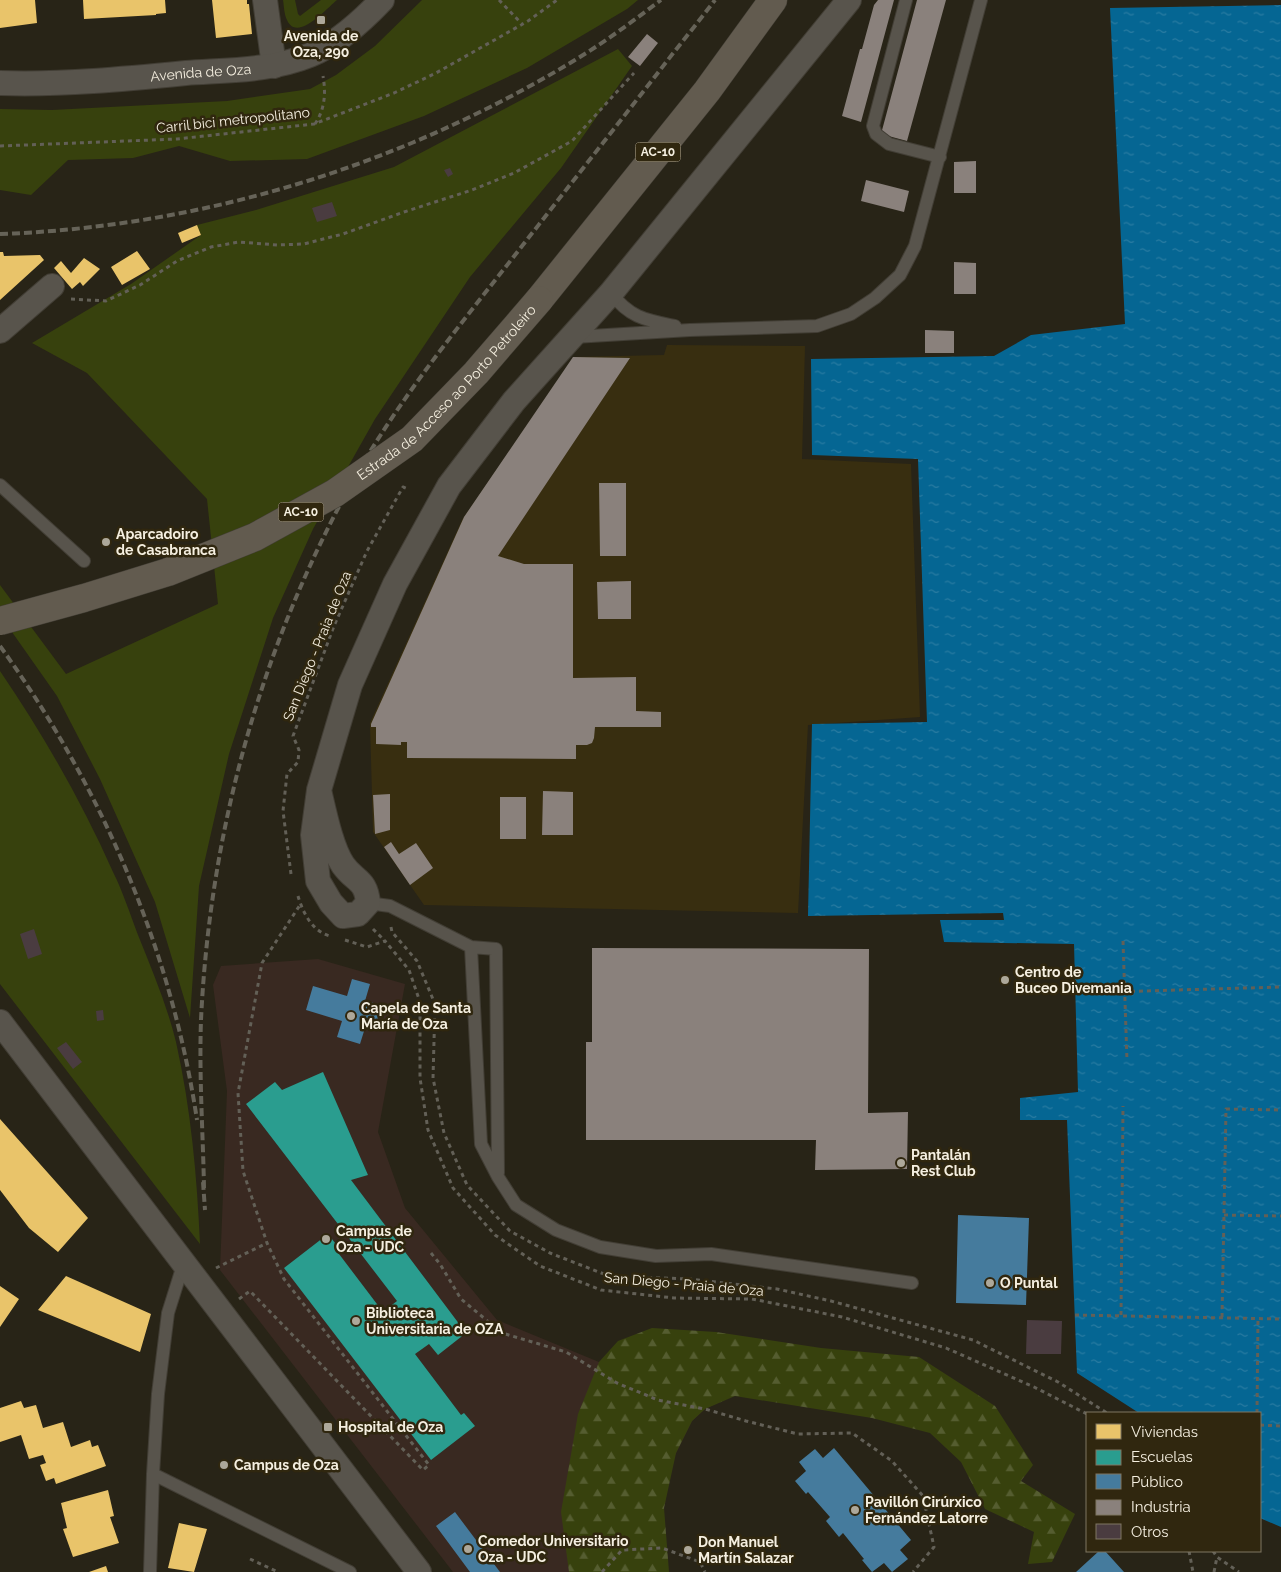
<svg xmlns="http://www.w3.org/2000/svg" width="1281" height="1572" font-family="Raleway,sans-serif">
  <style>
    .built { fill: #382e10 }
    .education { fill: #392921 }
    .green { fill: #37410d }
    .forest { fill: url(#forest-firs) }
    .water { fill: url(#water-ripples) }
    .homes { fill: #e9c46a }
    .schools { fill: #2a9d8f }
    .public { fill: #457b9d }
    .industry { fill: #8a817c }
    .building { fill: #4a3c40 }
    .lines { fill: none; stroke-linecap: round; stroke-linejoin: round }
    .lane-casing { stroke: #423e35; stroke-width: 14 }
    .street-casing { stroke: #423e35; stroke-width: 26 }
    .primary-casing { stroke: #423e35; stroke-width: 29 }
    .path { stroke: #636057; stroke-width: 3; stroke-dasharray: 4 4; stroke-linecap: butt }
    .lane { stroke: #58544c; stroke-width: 12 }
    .street { stroke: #58544c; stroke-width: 24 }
    .primary { stroke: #625b4f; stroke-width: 28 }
    .rail { stroke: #666358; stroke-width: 4; stroke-dasharray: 8 4; stroke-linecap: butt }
    .primary-bridge-casing { stroke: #423e35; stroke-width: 29; stroke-linecap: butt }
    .primary-bridge { stroke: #625b4f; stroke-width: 28 }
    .poi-dot { fill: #ada89a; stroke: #30270f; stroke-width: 2 }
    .labels { text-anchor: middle; stroke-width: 5; stroke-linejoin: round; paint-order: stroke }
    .shield { fill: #30270f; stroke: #bab3a1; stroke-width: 1 }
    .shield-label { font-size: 12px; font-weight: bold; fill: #f5efe0 }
    .poi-label { font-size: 14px; font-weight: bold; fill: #f5efe0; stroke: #30270f; text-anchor: start }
    .street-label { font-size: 14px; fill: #f5efe0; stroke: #30270f }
  </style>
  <defs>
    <pattern id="forest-firs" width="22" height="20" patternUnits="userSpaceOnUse" patternTransform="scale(1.25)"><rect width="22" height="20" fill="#37410d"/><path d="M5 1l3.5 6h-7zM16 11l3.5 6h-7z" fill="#555d30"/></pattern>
    <pattern id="water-ripples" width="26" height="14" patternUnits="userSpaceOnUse" patternTransform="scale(1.25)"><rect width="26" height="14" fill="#056693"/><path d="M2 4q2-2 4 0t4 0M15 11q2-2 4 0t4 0" fill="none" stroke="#2a7ca2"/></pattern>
  </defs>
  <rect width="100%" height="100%" fill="#282417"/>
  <path class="built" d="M667,345L805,346L802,459L911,464L920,717L808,725L798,913L424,905L373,832L370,723L462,520L574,357L664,355Z"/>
  <path class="education" d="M318,959L405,984L378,1132L405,1208L497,1320L599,1362L735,1395L705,1409L692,1421L676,1453L629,1572H453L220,1270L227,1091L213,985L221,966Z"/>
  <path class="green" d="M283,0H295L298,14L300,16L321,0H337C327,8 297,43 287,20C284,14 284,6 283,0Z
    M422,0H638L627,9L527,68L424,116L307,159L230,161L179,146L133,158L68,160L31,195L0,190V109L52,110L227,101L310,89L336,75L375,46Z
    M618,49L632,66L561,168L470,277L375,419L313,529L273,618L229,754L199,886L190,1018L155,902L100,779L57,696L0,615V585L66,674L218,604L207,499L87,373L32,343L131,284L201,235L197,225L256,210L394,167Z
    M0,671C43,734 82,802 113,872C123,892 130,914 138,935C152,970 167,1005 176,1042C191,1109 197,1176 200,1244L0,984Z"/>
  <path class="forest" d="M652,1328L716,1332L821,1348L919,1357L995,1406L1033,1465L1021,1481L1075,1514L1052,1562L1028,1564L1034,1532L985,1509L961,1462L930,1433L872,1418L735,1396L705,1409L692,1421L676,1453L664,1508L669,1572H569L561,1512L578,1414L599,1362L618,1341Z"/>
  <path class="water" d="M1281,5V1527L1260,1518V1413H1139L1077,1373L1067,1120H1020V1098L1078,1092L1074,944L944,942L940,920H1004L1003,913L808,916L812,724L927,722L918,459L812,455L811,359L994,356L1031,335L1125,324L1110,8Z"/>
  <path class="homes" d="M0,0H35L37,23L0,28Z
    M83,0H165L166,13L156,14V15L84,19Z
    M212,0H247V4H249L252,34L216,38Z
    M197,225L201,235L182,243L178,233Z
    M137,251L150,269L122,285L111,267Z
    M0,252H3L4,256L40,255L44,260L0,300Z
    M84,258L100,269L83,286L80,282L72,289L54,268L61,261L71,273Z
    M0,1119L88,1218L58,1252L29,1228L0,1190Z
    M66,1276L151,1314L140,1352L38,1310Z
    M0,1286L19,1299L0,1327Z
    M21,1401L24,1408L36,1405L43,1428L63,1422L71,1447L90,1440L92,1447L98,1445L106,1466L56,1484L54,1478L46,1481L40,1465L46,1463L43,1455L29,1459L21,1435L0,1442V1408Z
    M108,1490L114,1516L110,1517L119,1543L73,1557L63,1529L67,1528L61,1503Z
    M179,1523L207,1529L194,1572L168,1568Z
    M106,1566L108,1572H89Z"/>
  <path class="schools" d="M323,1072L368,1175L351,1180L466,1333L438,1355L429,1344L415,1354L461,1415L464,1413L475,1426L431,1460L284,1268L328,1234L339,1248L336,1250L383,1312L397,1301L246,1104L275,1082L282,1090Z"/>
  <path class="public" d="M352,979L370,984L365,1001L382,1005L374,1030L365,1028L360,1044L337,1037L342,1021L306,1010L313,986L347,996Z
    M958,1215L1029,1218L1026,1305L956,1303Z
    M834,1448L911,1540L900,1550L908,1559L892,1572L884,1563L872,1572L862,1560L864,1559L843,1533L839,1537L826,1521L830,1517L808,1492L806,1494L795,1481L806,1471L799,1462L815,1449L823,1458Z
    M455,1512L500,1572H470L436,1526Z
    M1099,1551H1105L1124,1572H1076Z"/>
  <path class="industry" d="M878,0H894L861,122L842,116L860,49H862L874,5Z
    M917,0H946L907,141L881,134Z
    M647,34L658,43L640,66L628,57Z
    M976,161V193H954V162Z
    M866,180L909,191L904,212L861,201Z
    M954,262L976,263V294H954Z
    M925,330L954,331V353H925Z
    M573,357L630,358L498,556L524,564H573V678L636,677V711L661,712V727H595L594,738L592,743L587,745H576V759L407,758V742H401V745L376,744V727H371V724L464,517Z
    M599,483H626V556H600Z
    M631,581V619H598L597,582Z
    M543,791L573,792V835H542Z
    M390,794V830L375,834L373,795Z
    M500,797H526V839H500Z
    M391,842L399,854L416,843L433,868L410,885L384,847Z
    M592,948L869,949L868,1113L908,1112L907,1169L815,1170L816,1140H586V1042H592Z"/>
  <path class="building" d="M450,168L453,174L448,177L444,170Z
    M332,202L337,216L317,222L312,208Z
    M34,929L42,954L28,959L20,934Z
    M103,1010L104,1020L97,1021L96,1011Z
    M66,1042L82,1062L73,1069L57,1048Z
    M1027,1320L1062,1321L1061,1354H1026Z"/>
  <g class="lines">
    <defs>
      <path id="lane" d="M906,0L873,126L876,134L889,144L940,157
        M611,293C630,318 646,320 675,326
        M574,337L690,330L817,326L851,314L875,298L900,275L915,246L981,0
        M0,485L84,561
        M368,903L390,906L471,947L496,949L498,1173
        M471,947L481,1144L498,1177L516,1205L556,1230L600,1247L656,1256L711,1254L912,1283
        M184,1262L168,1313L158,1394L153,1474L350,1572
        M150,1572L153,1474"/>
      <g id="street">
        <path d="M265,0L274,66"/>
        <path id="s1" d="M0,83C62,85 125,79 186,73C228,70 271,71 310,55C337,44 362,21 382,0"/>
        <path d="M0,331L52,286"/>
        <path d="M319,790C324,811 331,847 343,865C355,882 366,879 368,903L358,914L343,916L331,903L318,881L313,835L319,790L350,685L395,584L449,486L514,401L611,293L849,0"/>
        <path d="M0,1022L419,1572"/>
      </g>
      <path id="primary" d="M539,300L707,91L773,0"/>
    </defs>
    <use href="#lane" class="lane-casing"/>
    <use href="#street" class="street-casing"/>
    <use href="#primary" class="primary-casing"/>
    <path class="path" d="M499,0L522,24
      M315,124C325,109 326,93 323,76
      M0,146L177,139L314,124L394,93L436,73L528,21L557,0
      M71,299L106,301L140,285L177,261L211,247L239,242L277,245L304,244L343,234L404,212L472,190L514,173L572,141L634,73
      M291,874L283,811L287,774L298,762L299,750L293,736L334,626L367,551L403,487L408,489
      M298,896C303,913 312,931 330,936
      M391,927L392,932L417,961L435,1004L433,1078L444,1133L467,1185L510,1231L550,1253L609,1276L689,1279L777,1289L831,1301L973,1340L1058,1382L1107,1413
      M373,929L385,941
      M345,940L367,947L385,941L409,970L420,1002V1078L428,1130L453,1188L495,1235L540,1266L601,1290L674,1298L752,1299L842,1317L946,1348L1034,1387L1087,1414
      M1123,941L1127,1061
      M1075,993L1281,987
      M1224,1215L1281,1216
      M431,1253L440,1264L461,1299L502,1333L566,1352L617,1383L658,1400L705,1409L746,1421L798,1434L852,1433L892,1461L923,1496L934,1547L913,1572
      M216,1268L267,1243
      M239,1299L250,1291L423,1470L429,1465L284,1279L267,1243L243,1171L238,1093L262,963L300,905
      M1075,1315L1281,1319
      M1121,1315L1123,1106
      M1222,1317L1226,1109L1281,1110
      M1257,1413L1258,1318
      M1260,1425L1281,1426
      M1189,1551L1193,1572
      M1213,1551L1217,1557L1239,1572
      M250,1559L278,1572
      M602,1572L622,1550L662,1548L700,1562L705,1572
      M1214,1572L1217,1557"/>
    <use href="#lane" class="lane"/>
    <use href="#street" class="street"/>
    <use href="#primary" class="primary"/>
    <path class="rail" d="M0,234C202,227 402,165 575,60C605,42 633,21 661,0
      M0,646C101,786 171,948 197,1120
      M203,1182L205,1210
      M204,1188C203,1133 199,1076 201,1020C210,826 264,634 362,465C403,396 454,332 504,269C555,204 606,139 657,74C676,49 696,25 715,0"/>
    <defs>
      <g id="primary-bridge">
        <path id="s2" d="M0,621L84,598L168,572L255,537L335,493L412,439L476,373L539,300"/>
      </g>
    </defs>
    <use href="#primary-bridge" class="primary-bridge-casing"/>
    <use href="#primary-bridge" class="primary-bridge"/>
  </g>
  <g class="poi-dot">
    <rect x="316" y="15" width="10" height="10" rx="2.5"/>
    <circle cx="106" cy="542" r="5"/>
    <circle cx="1005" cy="980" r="5"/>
    <circle cx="351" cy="1016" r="5"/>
    <circle cx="901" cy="1163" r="5"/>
    <circle cx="326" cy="1239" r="5"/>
    <circle cx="990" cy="1283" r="5"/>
    <circle cx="356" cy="1321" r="5"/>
    <rect x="323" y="1422" width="10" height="10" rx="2.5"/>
    <circle cx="224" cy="1465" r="5"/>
    <circle cx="855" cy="1510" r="5"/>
    <circle cx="468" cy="1549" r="5"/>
    <circle cx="688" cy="1550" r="5"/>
  </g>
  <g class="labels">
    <g class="shield">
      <rect x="635.5" y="142.5" width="45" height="19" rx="4"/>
      <rect x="278.5" y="502.5" width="45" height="19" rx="4"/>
    </g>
    <g class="shield-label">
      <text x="658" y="156">AC-10</text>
      <text x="301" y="516">AC-10</text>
    </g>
    <g class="poi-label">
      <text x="321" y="41" text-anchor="middle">Avenida de<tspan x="321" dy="16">Oza, 290</tspan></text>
      <text x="116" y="539">Aparcadoiro<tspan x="116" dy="16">de Casabranca</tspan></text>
      <text x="1015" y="977">Centro de<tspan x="1015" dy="16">Buceo Divemania</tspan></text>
      <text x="361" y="1013">Capela de Santa<tspan x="361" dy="16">María de Oza</tspan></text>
      <text x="911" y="1160">Pantalán<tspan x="911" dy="16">Rest Club</tspan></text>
      <text x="336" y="1236">Campus de<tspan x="336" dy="16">Oza - UDC</tspan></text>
      <text x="1000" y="1288">O Puntal</text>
      <text x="366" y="1318">Biblioteca<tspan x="366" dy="16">Universitaria de OZA</tspan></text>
      <text x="338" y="1432">Hospital de Oza</text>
      <text x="234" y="1470">Campus de Oza</text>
      <text x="865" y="1507">Pavillón Cirúrxico<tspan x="865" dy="16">Fernández Latorre</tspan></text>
      <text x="478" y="1546">Comedor Universitario<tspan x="478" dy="16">Oza - UDC</tspan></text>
      <text x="698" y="1547">Don Manuel<tspan x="698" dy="16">Martín Salazar</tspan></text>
    </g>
    <g class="street-label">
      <text dy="5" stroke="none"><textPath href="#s1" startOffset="201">Avenida de Oza</textPath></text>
      <text transform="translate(233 120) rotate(-6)" y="5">Carril bici metropolitano</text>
      <text dy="5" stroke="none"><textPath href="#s2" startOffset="511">Estrada de Acceso ao Porto Petroleiro</textPath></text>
      <text transform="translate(317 646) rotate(-68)" y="5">San Diego - Praia de Oza</text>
      <text transform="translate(684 1284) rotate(5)" y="5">San Diego - Praia de Oza</text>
    </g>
  </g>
  <rect x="1086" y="1412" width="175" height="140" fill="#30270f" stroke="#7f7763"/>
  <rect x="1096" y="1424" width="25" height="15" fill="#e9c46a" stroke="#7f7763"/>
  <text x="1131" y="1437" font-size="15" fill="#f5efe0">Viviendas</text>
  <rect x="1096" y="1450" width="25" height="15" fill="#2a9d8f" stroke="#7f7763"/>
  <text x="1131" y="1462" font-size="15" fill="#f5efe0">Escuelas</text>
  <rect x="1096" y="1474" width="25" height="15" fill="#457b9d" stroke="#7f7763"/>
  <text x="1131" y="1487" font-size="15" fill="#f5efe0">Público</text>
  <rect x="1096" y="1500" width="25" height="15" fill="#8a817c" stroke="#7f7763"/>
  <text x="1131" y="1512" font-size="15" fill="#f5efe0">Industria</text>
  <rect x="1096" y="1524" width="25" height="15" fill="#4a3c40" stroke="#7f7763"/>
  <text x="1131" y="1537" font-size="15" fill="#f5efe0">Otros</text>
</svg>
